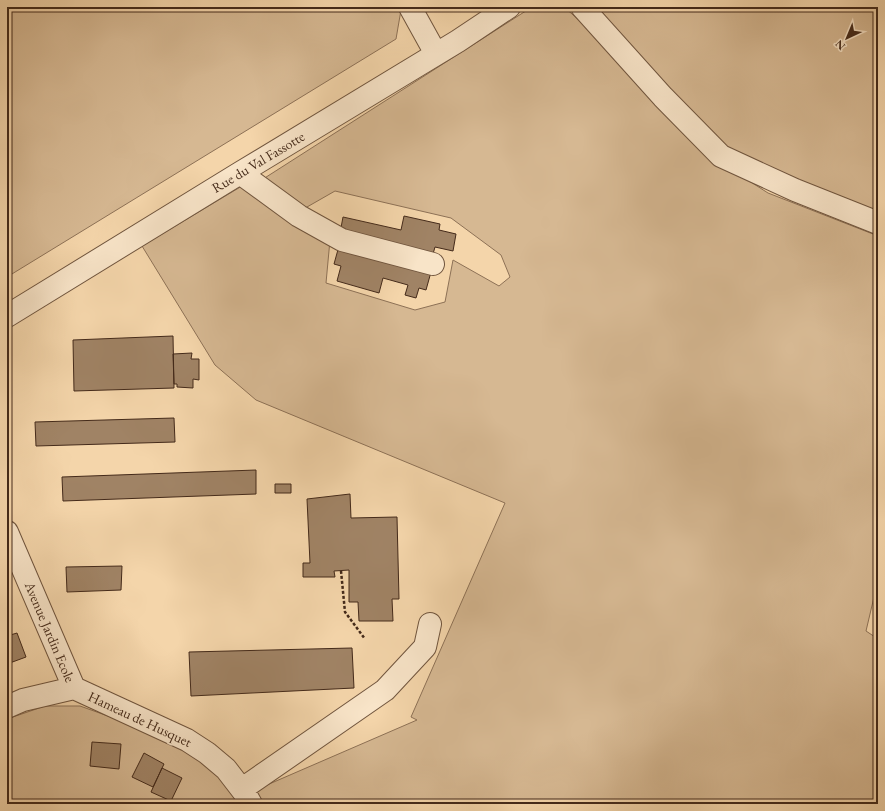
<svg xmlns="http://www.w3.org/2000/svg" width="885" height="811" font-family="'EB Garamond',serif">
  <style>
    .green { fill: #d6b892; stroke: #8d7156 }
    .building { fill: #a08365; stroke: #442a1a }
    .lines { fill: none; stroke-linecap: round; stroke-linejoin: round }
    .minor-casing { stroke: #70553e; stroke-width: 24 }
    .path { stroke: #442a1a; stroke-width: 2.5; stroke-dasharray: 3 2; stroke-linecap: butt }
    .minor { stroke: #f8e4c8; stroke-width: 22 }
    .labels { text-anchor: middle; stroke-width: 4; stroke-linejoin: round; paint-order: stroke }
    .street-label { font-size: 14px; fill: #442a1a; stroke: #f8e4c8 }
  </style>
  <rect width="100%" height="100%" fill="#f4d5aa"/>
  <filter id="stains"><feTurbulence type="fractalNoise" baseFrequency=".005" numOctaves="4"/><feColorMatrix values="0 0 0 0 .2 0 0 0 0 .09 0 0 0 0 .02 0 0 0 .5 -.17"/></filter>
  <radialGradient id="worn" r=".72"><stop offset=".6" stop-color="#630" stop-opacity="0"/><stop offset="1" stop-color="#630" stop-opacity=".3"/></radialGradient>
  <path class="green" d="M7,7H399L401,10L396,39L7,277Z
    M532,7H564L580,21L707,154L768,193L878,236V580L866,631L878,639V804H258L253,791L417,720L411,717L505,503L256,400L215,365L142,246L247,183L330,240L326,283L415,310L445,302L453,260L499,286L510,277L501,255L451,218L335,191L300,211L260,181Z
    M588,7H878V214L776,175L721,143Z
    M45,706H80L136,726L202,758L238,797L240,804H7V719Z"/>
  <path class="building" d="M404,216L440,224L439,230L456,234L453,251L435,247L433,254L340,233L343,217L401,230Z
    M339,246L431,272L426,290L419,288L416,298L405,295L408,285L383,278L379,293L337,281L341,266L334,264Z
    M173,336L174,388L74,391L73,340Z
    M192,353L191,359H199V380L193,379V388L177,387V384H174L173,354Z
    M174,418L175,442L36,446L35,422Z
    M256,470V494L63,501L62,477Z
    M275,484H291V493H275Z
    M350,494L351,518L397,517L399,599H392L393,621H359L358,602H349V570L334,571L335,577H303V563H310L307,499Z
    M122,566L121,590L67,592L66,567Z
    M17,633L26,657L7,664V636Z
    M352,648L354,688L191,696L189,652Z
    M92,742L121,744L119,769L90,766Z
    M144,753L164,764L153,787L132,777Z
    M162,768L182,778L171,801L151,792Z"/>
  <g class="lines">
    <defs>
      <path id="minor" d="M410,7L436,54
        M582,7L663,97L721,156L795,190L878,223
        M240,173L299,216L342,240L433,264
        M7,316L240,173L458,41L509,7
        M7,532L74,688
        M7,707L23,700L74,688L187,740L207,753L226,769L246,795L251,804
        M242,789L385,690L425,647L430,624"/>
    </defs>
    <use href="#minor" class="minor-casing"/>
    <path class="path" d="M341,571L345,612L365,639"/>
    <use href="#minor" class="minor"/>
  </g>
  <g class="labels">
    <g class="street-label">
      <text transform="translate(258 162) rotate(-31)" y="5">Rue du Val Fassotte</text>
      <text transform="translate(50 632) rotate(67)" y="5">Avenue Jardin Ecole</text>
      <text transform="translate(140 719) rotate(25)" y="5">Hameau de Husquet</text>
    </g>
  </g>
  <rect width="885" height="811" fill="none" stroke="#f4d5aa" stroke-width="24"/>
  <rect x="8" y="8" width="869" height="795" fill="none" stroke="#442a1a" stroke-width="2"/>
  <rect x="12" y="12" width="861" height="787" fill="none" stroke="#442a1a"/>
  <g transform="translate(847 38) rotate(224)" stroke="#f8e4c8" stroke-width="3" paint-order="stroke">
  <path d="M0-3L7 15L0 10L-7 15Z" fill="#442a1a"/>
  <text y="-6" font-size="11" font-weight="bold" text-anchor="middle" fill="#442a1a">N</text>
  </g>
  <rect width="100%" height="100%" filter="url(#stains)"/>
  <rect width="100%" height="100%" fill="url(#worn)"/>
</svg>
